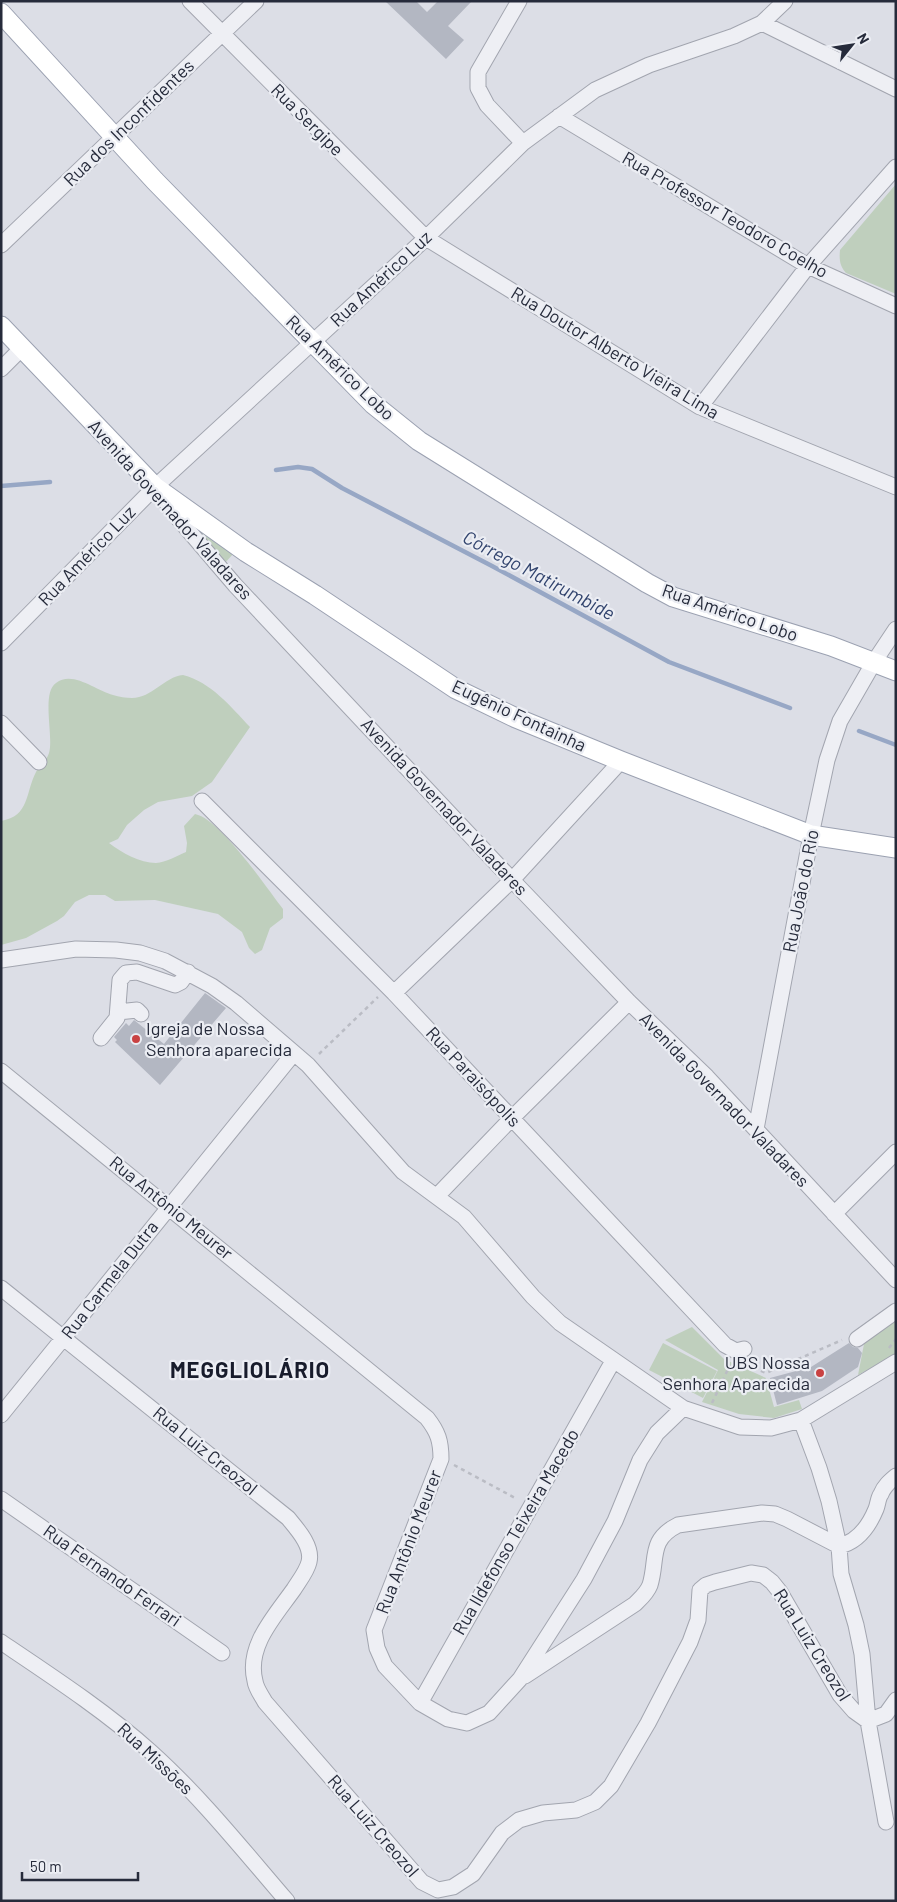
<svg xmlns="http://www.w3.org/2000/svg" width="897" height="1902" font-family="Barlow,sans-serif">
  <style>
    .green { fill: #bfcfbd }
    .lines { fill: none; stroke-linecap: round; stroke-linejoin: round }
    .stream { stroke: #97a7c5; stroke-width: 4.5 }
    .building { fill: #b3b7c2 }
    .minor-casing { stroke: #a2a5af; stroke-width: 17 }
    .major-casing { stroke: #9ba1b1; stroke-width: 21 }
    .path { stroke: #babcc4; stroke-width: 2.5; stroke-dasharray: 4 4; stroke-linecap: butt }
    .minor { stroke: #eeeff4; stroke-width: 15 }
    .major { stroke: #fff; stroke-width: 19 }
    .poi-dot { fill: #c94242; stroke: #ebedf3; stroke-width: 2 }
    .labels { text-anchor: middle; stroke-width: 4.5; stroke-linejoin: round; paint-order: stroke }
    .street-label { font-size: 18px; fill: #262b3b; stroke: #ebedf3 }
    .poi-label { font-size: 18px; fill: #262b3b; stroke: #ebedf3; text-anchor: start }
    .water-label { font-size: 19px; font-style: italic; fill: #32446e; stroke: #ebedf3 }
    .district-label { font-size: 22px; font-weight: bold; letter-spacing: 1px; fill: #181c2c; stroke: #ebedf3 }
  </style>
  <rect width="100%" height="100%" fill="#dcdee6"/>
  <path class="green" d="M896,184V294L846,273C840,266 839,260 840,250Z
    M163,495L241,545L217,572Z
    M183,675C211,682 231,707 250,727L212,782L192,796L158,802L144,810L127,825L118,839L109,843C122,853 140,863 156,863C166,862 177,856 186,852L187,843L184,826L195,814C220,819 266,887 283,909V918L270,928L262,950L255,954L249,948L242,932L218,914L155,900L115,901L105,895H89L75,902L64,916L57,921L26,938L1,945V821C30,816 25,793 36,772C39,766 47,760 49,753C54,737 41,693 56,683C73,670 96,691 113,695C119,697 126,698 132,698C152,698 164,677 183,675Z
    M896,1319V1354L858,1375L864,1344Z
    M692,1327L724,1359L766,1378L774,1407L799,1400L802,1409L774,1418L739,1414L702,1402L718,1370L665,1340Z
    M663,1343L717,1371L703,1398L649,1370Z"/>
  <g class="lines">
    <path class="stream" d="M276,470L298,467L312,469L342,488L492,566L669,662L790,708
      M1,486L50,482
      M859,731L896,745"/>
  </g>
  <path class="building" d="M385,1H416L427,12L438,1H472L448,26L464,40L446,59Z
    M205,993L226,1008L160,1085L115,1042L117,1040L114,1037L126,1023L129,1026L134,1020L164,1044Z
    M849,1343L853,1347L858,1348L862,1353L858,1367L822,1391L777,1405L770,1378L811,1367Z"/>
  <g class="lines">
    <defs>
      <path id="minor" d="M190,1L426,238L700,407L896,487
        M519,1L478,72V88L487,105L523,143
        M762,23L896,89
        M559,116L808,266L896,306
        M1,245L256,1
        M1,369L22,348
        M700,407L808,266L896,167
        M161,495L177,517L235,585L512,880L629,1002L707,1077L896,1280
        M1,643L155,487L426,238L523,143L595,90L649,65L734,36L762,23L785,1
        M1,723L39,762
        M202,801L394,993L725,1345L736,1351L744,1349
        M1,960L76,949L116,950L140,953L165,961L212,986L236,1003L308,1065L403,1172L464,1217L533,1297L560,1323L683,1408L740,1427L771,1428L801,1420L896,1362
        M394,993L512,880L621,761
        M118,1012L137,1010L141,1014
        M101,1038L117,1018L120,980L126,973L137,972L175,985L181,982L188,972
        M1,1071L427,1418C438,1432 441,1441 441,1459L374,1630L377,1648L385,1666L420,1703L448,1719L467,1723L489,1713L520,1679L584,1579L615,1521L640,1460L657,1433L683,1408
        M756,1129L811,835L827,760L840,721L874,662L896,629
        M437,1196L512,1118L629,1002
        M834,1214L896,1152
        M1,1288L288,1518C297,1529 313,1546 309,1562C307,1571 299,1581 294,1589C275,1616 246,1646 255,1681C256,1689 262,1696 265,1702L422,1882L438,1890L453,1887L473,1874L502,1833L519,1820L543,1813L576,1810L595,1802L611,1786L648,1723L690,1642L698,1620L700,1590L706,1585L715,1582L751,1573L763,1575L772,1582L780,1592L840,1695L854,1711L868,1721L886,1714L896,1700
        M857,1339L896,1311
        M1,1415L294,1053
        M801,1420L819,1468L829,1501L839,1546L841,1574L856,1625L862,1654L868,1721L886,1822
        M1,1499L222,1653
        M1,1642C53,1677 105,1711 151,1752C201,1797 243,1850 287,1901
        M525,1676L635,1604C641,1598 647,1593 650,1585C658,1559 648,1540 678,1525L762,1513L775,1514L787,1519L839,1546C858,1542 869,1526 876,1509C878,1504 878,1498 881,1494C884,1486 890,1481 896,1476
        M420,1703L613,1361"/>
      <path id="major" d="M1,13L155,181L373,404L419,441L647,583L673,597L831,646L896,671
        M1,326L155,487L246,552L315,595L456,689L516,718L621,761L811,835L896,848"/>
    </defs>
    <use href="#minor" class="minor-casing"/>
    <use href="#major" class="major-casing"/>
    <path class="path" d="M319,1054L378,997
      M889,1348L896,1339
      M746,1365L766,1373L842,1340
      M712,1403L730,1365
      M454,1465L517,1499"/>
    <use href="#minor" class="minor"/>
    <use href="#major" class="major"/>
  </g>
  <g class="poi-dot">
    <circle cx="136" cy="1039" r="5"/>
    <circle cx="820" cy="1373" r="5"/>
  </g>
  <g class="labels">
    <g class="street-label">
      <text transform="translate(307 120) rotate(45)" y="6">Rua Sergipe</text>
      <text transform="translate(129 123) rotate(-44)" y="6">Rua dos Inconfidentes</text>
      <text transform="translate(725 215) rotate(30)" y="6">Rua Professor Teodoro Coelho</text>
      <text transform="translate(381 279) rotate(-43)" y="6">Rua Américo Luz</text>
      <text transform="translate(615 353) rotate(31)" y="6">Rua Doutor Alberto Vieira Lima</text>
      <text transform="translate(340 368) rotate(44)" y="6">Rua Américo Lobo</text>
      <text transform="translate(170 510) rotate(48)" y="6">Avenida Governador Valadares</text>
      <text transform="translate(87 556) rotate(-46)" y="6">Rua Américo Luz</text>
      <text transform="translate(730 613) rotate(19)" y="6">Rua Américo Lobo</text>
      <text transform="translate(519 716) rotate(25)" y="6">Eugênio Fontainha</text>
      <text transform="translate(444 807) rotate(47)" y="6">Avenida Governador Valadares</text>
      <text transform="translate(801 891) rotate(-79)" y="6">Rua João do Rio</text>
      <text transform="translate(473 1077) rotate(47)" y="6">Rua Paraisópolis</text>
      <text transform="translate(724 1100) rotate(46)" y="6">Avenida Governador Valadares</text>
      <text transform="translate(171 1208) rotate(39)" y="6">Rua Antônio Meurer</text>
      <text transform="translate(110 1280) rotate(-52)" y="6">Rua Carmela Dutra</text>
      <text transform="translate(205 1451) rotate(39)" y="6">Rua Luiz Creozol</text>
      <text transform="translate(516 1532) rotate(-60)" y="6">Rua Ildefonso Teixeira Macedo</text>
      <text transform="translate(409 1542) rotate(-69)" y="6">Rua Antônio Meurer</text>
      <text transform="translate(112 1576) rotate(35)" y="6">Rua Fernando Ferrari</text>
      <text transform="translate(812 1645) rotate(58)" y="6">Rua Luiz Creozol</text>
      <text transform="translate(155 1759) rotate(43)" y="6">Rua Missões</text>
      <text transform="translate(373 1826) rotate(49)" y="6">Rua Luiz Creozol</text>
    </g>
    <g class="poi-label">
      <text x="146" y="1035">Igreja de Nossa<tspan x="146" dy="21">Senhora aparecida</tspan></text>
      <text x="810" y="1369" text-anchor="end">UBS Nossa<tspan x="810" dy="21">Senhora Aparecida</tspan></text>
    </g>
    <g class="water-label">
      <text transform="translate(539 575) rotate(28)" y="7">Córrego Matirumbide</text>
    </g>
    <g class="district-label">
      <text x="250" y="1378">MEGGLIOLÁRIO</text>
    </g>
  </g>
  <rect width="897" height="1902" fill="none" stroke="#262b3b" stroke-width="5"/>
  <g transform="translate(852 45) rotate(60)" stroke="#ebedf3" stroke-width="4" paint-order="stroke">
  <path d="M0-4L9 19L0 12L-9 19Z" fill="#262b3b"/>
  <text y="-8" font-size="14" font-weight="bold" text-anchor="middle" fill="#262b3b">N</text>
  </g>
  <path d="M22 1872v8h116v-8" fill="none" stroke="#262b3b" stroke-width="2.5"/>
  <text x="30" y="1872" font-size="15" fill="#262b3b" stroke="#ebedf3" stroke-width="4" paint-order="stroke">50 m</text>
</svg>
